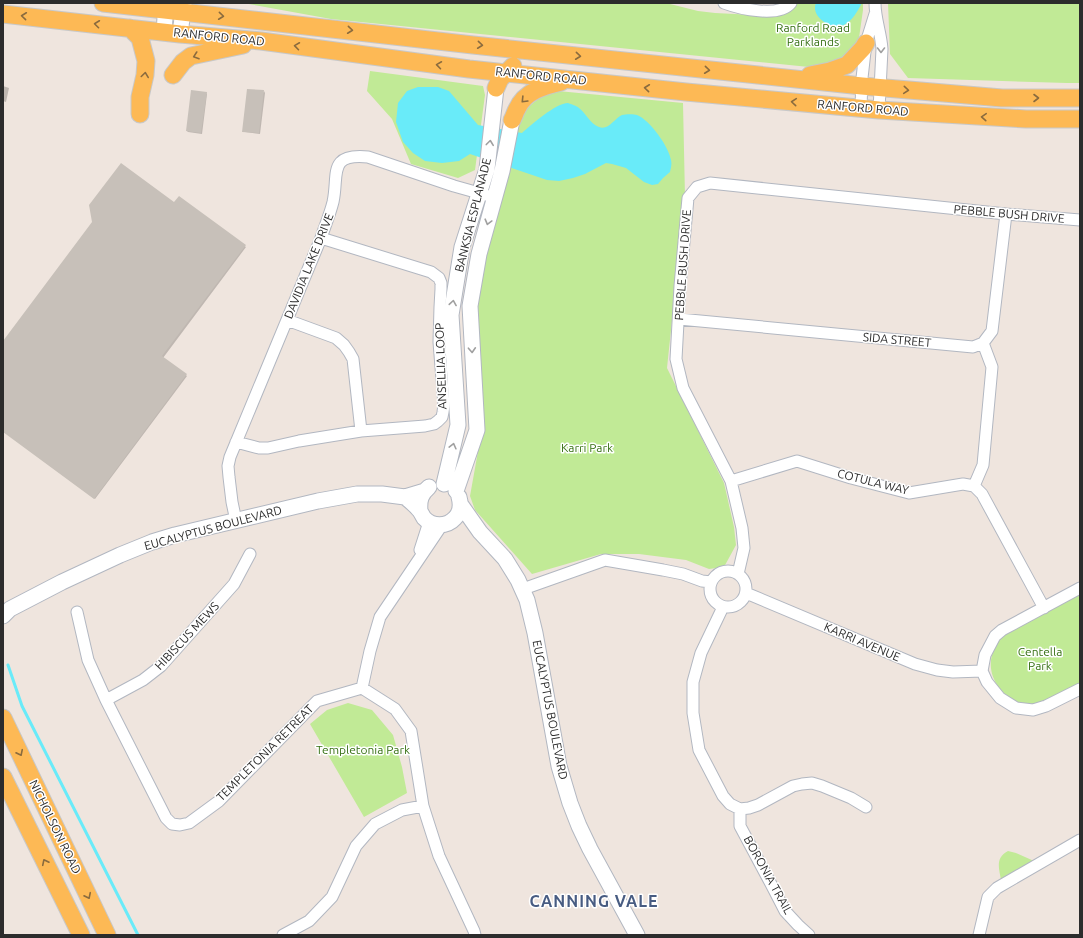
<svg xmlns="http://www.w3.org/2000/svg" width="1083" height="938" font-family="Ubuntu,sans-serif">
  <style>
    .green { fill: #c1ea96 }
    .water { fill: #69ebf9 }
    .shadow { fill: #0003 }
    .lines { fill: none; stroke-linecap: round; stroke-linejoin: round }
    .stream { stroke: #69ebf9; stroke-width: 3 }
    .building { fill: #c7c0b9 }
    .street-casing { stroke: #b2b7c1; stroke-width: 13 }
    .secondary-casing { stroke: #b2b7c1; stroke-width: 17 }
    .primary-casing { stroke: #c8c8c8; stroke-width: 19 }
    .street { stroke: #fff; stroke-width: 11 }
    .secondary { stroke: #fff; stroke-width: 15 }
    .primary { stroke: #fdb955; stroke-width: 17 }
    .oneway { stroke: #8a6b3e }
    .oneway2 { stroke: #a0a0a0 }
    .labels { text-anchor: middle; stroke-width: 3; stroke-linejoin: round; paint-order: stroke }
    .park-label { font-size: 12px; fill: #377114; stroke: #fff }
    .street-label { font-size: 12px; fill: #2c2c2c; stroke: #fff }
    .district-label { font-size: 16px; font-weight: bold; letter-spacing: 1px; fill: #485c82; stroke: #fff }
  </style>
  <rect width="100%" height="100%" fill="#efe5de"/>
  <path class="green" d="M243,3H666L698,11L715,13L776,16L789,12L798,3H863V10L859,38L851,54L819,68L331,19Z
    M888,3H1080V83H1067L908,78L890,54Z
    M370,71L483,86L485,95L475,170L458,178L411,164L392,119L367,91Z
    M558,91L683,103L685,197L667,368L724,483L734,527L736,545L724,567L709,569L686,560L639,554H601L532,574L475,510L470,496L482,429L473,315L481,253L521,115C532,103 541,94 558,91Z
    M1080,592V683C1067,690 1047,704 1032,704C1020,705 1008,699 1000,689C985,670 989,648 1007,632Z
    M348,703L372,710L393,735L402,767L407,793L364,817L310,724L327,710Z
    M1008,851L1016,853L1034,861L1001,880C999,868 995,858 1008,851Z"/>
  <path class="water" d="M816,3H862C857,12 853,20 844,25C831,31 810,16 816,3Z
    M418,87H438L449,91L478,125L522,133C531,125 556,103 568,103C571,104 577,106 579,108C586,113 590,124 599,127C608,131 615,118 622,115C626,114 634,114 637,115C650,120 669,147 671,160C672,164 671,168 670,172L663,178L658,184L652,185L644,182L626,168L612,164L606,163L585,174L573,178L559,181L547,180L470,154L459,161L442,163L425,161L413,153L403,142L396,122L398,103L407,91Z"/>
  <path class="shadow" d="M3,86L9,88L6,102L3,101Z
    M264,91L265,93L260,134L245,132L243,131Z
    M206,93L207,94L202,134L188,132L187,131Z
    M174,204L246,247L163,358L187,376L95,499L3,431V343L93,222Z"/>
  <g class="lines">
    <path class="stream" d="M8,665L22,706L138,935"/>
  </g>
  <path class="building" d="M247,89L264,90L259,133L242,132Z
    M191,90L207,92L201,133L186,131Z
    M121,163L174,202L179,196L246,245L162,356L187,374L94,499L3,432V341L92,222L89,205Z"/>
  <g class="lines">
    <defs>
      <path id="street" d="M724,3C740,9 779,18 791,3
        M875,3C875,19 881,33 882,49L879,110
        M861,108L862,78L866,43L875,14
        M679,319L973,347L983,343L992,331L1006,214
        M287,320L336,338L344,345L349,352L353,359L361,431
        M236,442L259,448H268L299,441L361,431L425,426L434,424L438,421L442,417L443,412L444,405L439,342L440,307L441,289V283L439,278L431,272L321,238
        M731,481L797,461L851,478L909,493L963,484L974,486L982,494L1044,608
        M974,486L983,465L992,367L983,343
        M236,521L232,502L229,477L228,466L230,457L321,238C325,226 330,214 333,202C339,175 327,153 368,157L454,186L486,195
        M420,550L429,522
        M710 589a18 18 0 1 1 36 0a18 18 0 1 1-36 0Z
        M738,574L744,548L742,528L731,481L683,388L676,359L680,286L688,198L697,187L710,183L1006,214L1080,220
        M1080,588L1002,630L995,636L985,655L982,671L987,682L1000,698L1016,708L1033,710L1046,706L1080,689
        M523,589L605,560L663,570L683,574L702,581L711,582
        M746,593L915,664L937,670L953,672L982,671
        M723,607L701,653L693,682V713L699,750L723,796L730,804L740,809L749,808L758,805L793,786L802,784L812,783L822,786L851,798L866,807
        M77,612L88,660L106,700L166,818L172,824L180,825L189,823L219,801L317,701L362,688L395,709L411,731L423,806L439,856L474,931L475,935
        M362,688L370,651L380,617L442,525
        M106,700L143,680L161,666L234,584L250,554
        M740,809V826L771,884L785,911L798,925L809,935
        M283,935L309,921L332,897L356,846L375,824L402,810L423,806
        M979,935L988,897L997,888L1080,840"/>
      <path id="secondary" d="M164,32L166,3
        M180,34L184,3
        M444,484L458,425L451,315L462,247L487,169L496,88
        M456,491L477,430L470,306L479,254L502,171L512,120
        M405,497C410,501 415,505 419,510C421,512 422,515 424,518C432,527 447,527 455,518C461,512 461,504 459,497
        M461,505L480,532L505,559L518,580L527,600L535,633L559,766L570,803L579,826L590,849L637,935
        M420,511C419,500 421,494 429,487
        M3,616L10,609L62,582L120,555L152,542L175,535L318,501L357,494H382L405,497L425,491"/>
      <path id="primary" d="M103,3L473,45L862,86L1002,98H1080
        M3,14L180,34L261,41L469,69L686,92L879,110L1026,119H1080
        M130,28L140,38L146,61L145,75L140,97V114
        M173,75L183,62L191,56L243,45
        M810,75L830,71L847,65L863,48L866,43
        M496,88L500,79L513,66
        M512,120C514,117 515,112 517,109C525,91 544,86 561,82
        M3,718L107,935
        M3,777L81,935"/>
    </defs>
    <use href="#street" class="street-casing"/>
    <use href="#secondary" class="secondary-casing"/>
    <use href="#primary" class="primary-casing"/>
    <use href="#street" class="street"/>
    <use href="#secondary" class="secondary"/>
    <use href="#primary" class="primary"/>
  </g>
  <defs><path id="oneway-chevron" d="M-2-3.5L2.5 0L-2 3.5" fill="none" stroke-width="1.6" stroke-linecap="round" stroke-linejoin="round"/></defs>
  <g class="oneway">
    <use href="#oneway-chevron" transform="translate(24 16) rotate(-174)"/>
    <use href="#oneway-chevron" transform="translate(221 16) rotate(6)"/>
    <use href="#oneway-chevron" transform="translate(97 24) rotate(-173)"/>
    <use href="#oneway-chevron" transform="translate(350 30) rotate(6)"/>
    <use href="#oneway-chevron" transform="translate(480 45) rotate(6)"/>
    <use href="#oneway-chevron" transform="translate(297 46) rotate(-172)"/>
    <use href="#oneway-chevron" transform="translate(196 56) rotate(161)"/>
    <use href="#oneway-chevron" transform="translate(578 56) rotate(6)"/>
    <use href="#oneway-chevron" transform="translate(439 65) rotate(-172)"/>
    <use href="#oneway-chevron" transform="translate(707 70) rotate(6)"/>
    <use href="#oneway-chevron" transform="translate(145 75) rotate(-82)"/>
    <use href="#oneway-chevron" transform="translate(647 88) rotate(-174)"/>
    <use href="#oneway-chevron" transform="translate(906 90) rotate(5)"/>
    <use href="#oneway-chevron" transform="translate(1036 98)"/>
    <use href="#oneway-chevron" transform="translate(524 100) rotate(134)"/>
    <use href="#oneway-chevron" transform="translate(794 102) rotate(-175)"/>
    <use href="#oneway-chevron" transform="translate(984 117) rotate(-176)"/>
    <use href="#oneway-chevron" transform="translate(20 753) rotate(64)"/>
    <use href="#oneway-chevron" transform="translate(45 862) rotate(-116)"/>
    <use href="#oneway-chevron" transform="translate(88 896) rotate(64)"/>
  </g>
  <g class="oneway2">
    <use href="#oneway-chevron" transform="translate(881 50) rotate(90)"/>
    <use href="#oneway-chevron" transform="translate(490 143) rotate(-83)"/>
    <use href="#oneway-chevron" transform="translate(488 222) rotate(105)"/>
    <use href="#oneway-chevron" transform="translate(453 303) rotate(-81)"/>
    <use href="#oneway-chevron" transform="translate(472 350) rotate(87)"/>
    <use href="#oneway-chevron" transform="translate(453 446) rotate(-76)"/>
  </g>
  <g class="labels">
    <g class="park-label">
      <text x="813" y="32">Ranford Road<tspan x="813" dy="14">Parklands</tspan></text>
      <text x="587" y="452">Karri Park</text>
      <text x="1040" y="656">Centella<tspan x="1040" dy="14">Park</tspan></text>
      <text x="363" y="754">Templetonia Park</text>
    </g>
    <g class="street-label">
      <text transform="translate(219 37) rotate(6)" y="4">RANFORD ROAD</text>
      <text transform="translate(541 76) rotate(6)" y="4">RANFORD ROAD</text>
      <text transform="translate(863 108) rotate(5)" y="4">RANFORD ROAD</text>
      <text transform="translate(1009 214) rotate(5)" y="4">PEBBLE BUSH DRIVE</text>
      <text transform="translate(473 215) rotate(-76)" y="4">BANKSIA ESPLANADE</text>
      <text transform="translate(683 265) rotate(-86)" y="4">PEBBLE BUSH DRIVE</text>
      <text transform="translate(309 266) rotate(-68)" y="4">DAVIDIA LAKE DRIVE</text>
      <text transform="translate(897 340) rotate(5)" y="4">SIDA STREET</text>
      <text transform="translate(441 366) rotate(-92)" y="4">ANSELLIA LOOP</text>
      <text transform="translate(873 482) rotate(14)" y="4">COTULA WAY</text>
      <text transform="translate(213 528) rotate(-15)" y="4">EUCALYPTUS BOULEVARD</text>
      <text transform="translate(187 636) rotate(-47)" y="4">HIBISCUS MEWS</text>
      <text transform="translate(862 642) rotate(23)" y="4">KARRI AVENUE</text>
      <text transform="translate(550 710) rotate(79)" y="4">EUCALYPTUS BOULEVARD</text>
      <text transform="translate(265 753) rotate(-45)" y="4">TEMPLETONIA RETREAT</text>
      <text transform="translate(55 827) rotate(64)" y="4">NICHOLSON ROAD</text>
      <text transform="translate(768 875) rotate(61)" y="4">BORONIA TRAIL</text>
    </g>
    <g class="district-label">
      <text x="594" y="907">CANNING VALE</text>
    </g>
  </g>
  <rect width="1083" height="938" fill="none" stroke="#2c2c2c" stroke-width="8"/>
</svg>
